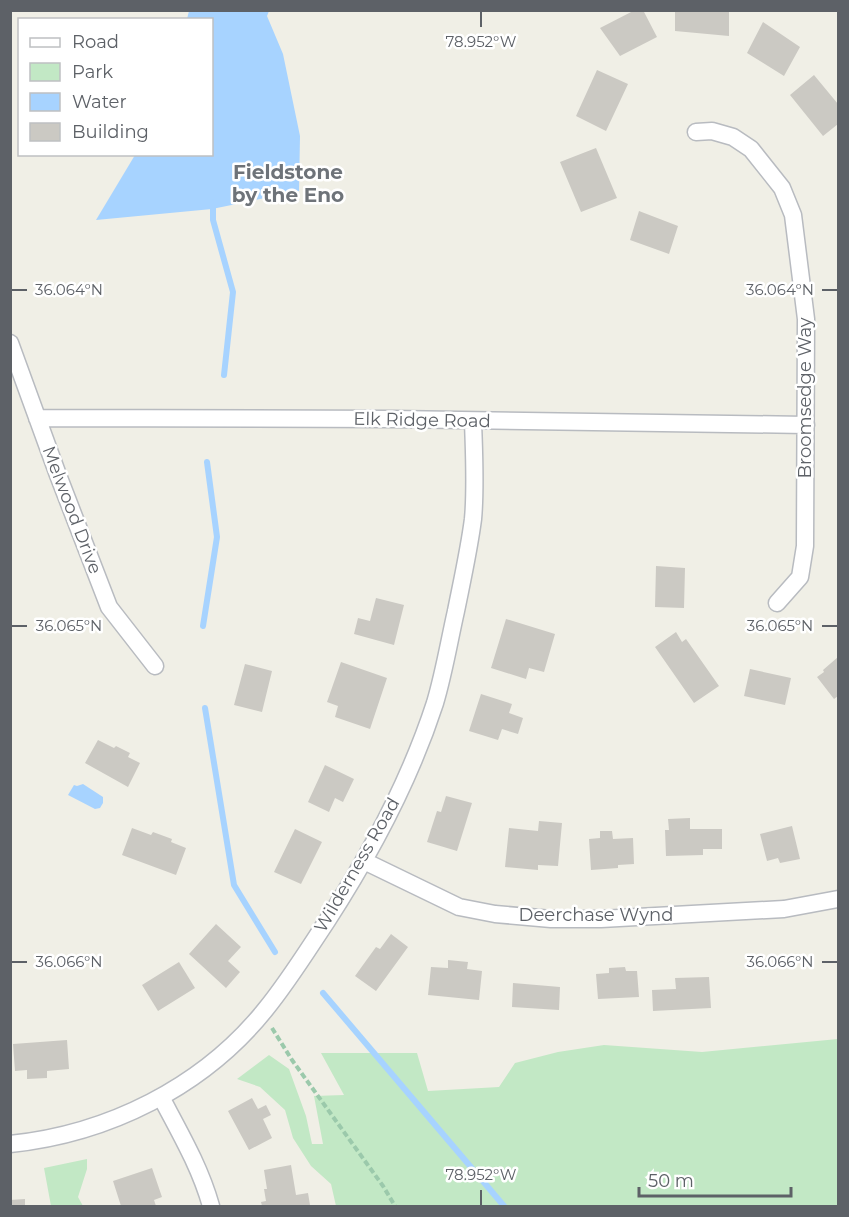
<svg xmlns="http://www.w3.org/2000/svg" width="849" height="1217" font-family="Montserrat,sans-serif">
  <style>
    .green { fill: #c2e8c5 }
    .water { fill: #a7d3ff }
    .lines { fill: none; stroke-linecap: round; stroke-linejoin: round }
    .stream { stroke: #a7d3ff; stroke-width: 6 }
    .building { fill: #cbc9c3 }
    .street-casing { stroke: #b8bbc0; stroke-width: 19 }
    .path { stroke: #9bc9ab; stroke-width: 4; stroke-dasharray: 6 3; stroke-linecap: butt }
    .street { stroke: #fff; stroke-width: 16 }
    .ticks { fill: none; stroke: #5d6167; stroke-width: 2 }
    .labels { text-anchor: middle; stroke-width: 5; stroke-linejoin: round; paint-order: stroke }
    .street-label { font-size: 18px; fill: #5d6167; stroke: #fff }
    .neighbourhood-label { font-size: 20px; font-weight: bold; fill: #6e7379; stroke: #fff }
    .ticks-label { font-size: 15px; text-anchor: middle; fill: #5d6167; stroke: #fff; stroke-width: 5; stroke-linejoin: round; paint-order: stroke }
  </style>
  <rect width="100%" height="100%" fill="#f0efe6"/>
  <path class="green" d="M838,1039V1206H336L331,1184L311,1166L293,1138L285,1110L260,1087L237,1079L269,1055L289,1069L306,1116L312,1144H323L314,1096L344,1095L321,1053H417L428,1091L499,1087L515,1063L558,1052L604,1045L702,1052Z
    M87,1159V1169L78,1197L83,1206H51L44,1168Z"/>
  <path class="water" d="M189,11H269L267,16L283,54L300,136L299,191L212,209L96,220L135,155L212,154V20L187,19Z
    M83,784L103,797V803L100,808L95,809L68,795L74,785L77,786Z"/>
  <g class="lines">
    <path class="stream" d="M213,202V220L233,292L224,375
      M203,626L217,537L207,462
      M205,708L234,885L275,952
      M323,993L504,1206"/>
  </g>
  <path class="building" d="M635,10H643L657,37L620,56L600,28Z
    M675,10H729V36L675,31Z
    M763,22L800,47L784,76L747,53Z
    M597,70L628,84L606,131L576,116Z
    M814,75L838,104V124L823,136L790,95Z
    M596,148L617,198L581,212L560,162Z
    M639,211L678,226L669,254L630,240Z
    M656,566L685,568L684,608L655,607Z
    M376,598L404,605L394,645L354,634L358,618L370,621Z
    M506,619L555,634L544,672L529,668L526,679L491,668Z
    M676,632L682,642L686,639L719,686L694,703L655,647Z
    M838,657V696L834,699L817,677L824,672L823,670Z
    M341,662L387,678L370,729L335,717L338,706L327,702Z
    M245,664L272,671L262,712L234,705Z
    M750,669L791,678L785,705L744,696Z
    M481,694L512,704L509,713L523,718L518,734L502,729L498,740L469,731Z
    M98,740L114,748L116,746L130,753L128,757L140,763L128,787L85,763Z
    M325,765L354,779L343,802L335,798L329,812L308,802Z
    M446,796L472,803L457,851L427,842L437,811L441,812Z
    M690,818V829H722V849H703V855L666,856L665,830H669L668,819Z
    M539,821L562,823L558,866L538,865V870L505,867L509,828L538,831Z
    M792,826L800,859L780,863L778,858L767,861L760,834Z
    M132,828L151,835L153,832L172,839L171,842L186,848L176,875L122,855Z
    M295,829L322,842L301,884L274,872Z
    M600,831H612L613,839L633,838L634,864L618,865V868L591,870L589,839L600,838Z
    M216,924L241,947L228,961L240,972L226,988L189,954Z
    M391,934L408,947L376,991L355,976L376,947L380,949Z
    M448,960L468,962L467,969L482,971L479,1000L428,995L431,967L448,968Z
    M179,962L195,988L158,1011L142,985Z
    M625,967L626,971H637L639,997L598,999L596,974L609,973V968Z
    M709,977L711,1008L653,1011L652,990L676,989L675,978Z
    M513,983L560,987L559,1010L512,1007Z
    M67,1040L69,1069L47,1071V1078L27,1079V1070L15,1071L13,1044Z
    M252,1098L258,1109L266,1105L271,1115L263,1119L272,1138L249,1150L228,1111Z
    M291,1165L296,1195L308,1193L310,1205L262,1206L261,1202L266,1201L264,1189H267L264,1170Z
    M152,1168L162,1197L154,1200L156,1206H140V1205L121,1206L113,1181Z
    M25,1199V1206H10V1200Z"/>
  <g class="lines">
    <defs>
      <path id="street" d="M696,132L712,131L733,137L751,149L782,188L793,215L806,319L805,546L800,577L777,603
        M10,343L58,475L109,607L155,666
        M37,418L394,419L806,425
        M364,861L459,907L495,914L551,919H601L784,909L838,899
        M161,1097C180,1133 200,1167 211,1206
        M10,1144C108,1134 203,1087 265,1010C288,982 307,951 327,921C371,853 410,780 435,703C444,673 449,642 456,611C462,581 469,550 473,519C476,487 474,453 473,421"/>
    </defs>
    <use href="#street" class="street-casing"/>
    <path class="path" d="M272,1028L292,1060L383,1186L395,1206"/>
    <use href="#street" class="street"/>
  </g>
  <path class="ticks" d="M481,12V27M12,290H27M822,290H837M12,626H27M822,626H837M12,962H27M822,962H837M481,1190V1205"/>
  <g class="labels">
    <g class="street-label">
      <text transform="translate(805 398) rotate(-90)" y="6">Broomsedge Way</text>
      <text transform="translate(422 420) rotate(1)" y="6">Elk Ridge Road</text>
      <text transform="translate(72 510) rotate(69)" y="6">Melwood Drive</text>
      <text transform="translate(357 865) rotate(-60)" y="6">Wilderness Road</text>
      <text x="596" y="921">Deerchase Wynd</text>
    </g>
    <g class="neighbourhood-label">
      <text x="288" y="179">Fieldstone<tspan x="288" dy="23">by the Eno</tspan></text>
    </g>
  </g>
  <g class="ticks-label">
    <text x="481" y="47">78.952°W</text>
    <text x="780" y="295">36.064°N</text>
    <text x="69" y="295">36.064°N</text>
    <text x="780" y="631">36.065°N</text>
    <text x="69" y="631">36.065°N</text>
    <text x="780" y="967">36.066°N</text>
    <text x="69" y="967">36.066°N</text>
    <text x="481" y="1180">78.952°W</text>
  </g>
  <rect width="849" height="1217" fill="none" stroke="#5d6167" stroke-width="24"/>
  <rect x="18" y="18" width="195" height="138" fill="#ffffff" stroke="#bec0c2" stroke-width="1.5"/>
  <rect x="30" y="38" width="30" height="9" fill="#ffffff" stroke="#bec0c2" stroke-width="1.5"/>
  <text x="72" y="48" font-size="18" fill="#5d6167">Road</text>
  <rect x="30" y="63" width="30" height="18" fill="#c2e8c5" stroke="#bec0c2" stroke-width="1.5"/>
  <text x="72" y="78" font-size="18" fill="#5d6167">Park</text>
  <rect x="30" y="93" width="30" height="18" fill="#a7d3ff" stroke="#bec0c2" stroke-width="1.5"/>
  <text x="72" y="108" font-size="18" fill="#5d6167">Water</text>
  <rect x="30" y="123" width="30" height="18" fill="#cbc9c3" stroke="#bec0c2" stroke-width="1.5"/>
  <text x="72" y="138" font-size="18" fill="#5d6167">Building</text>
  <path d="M639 1187v9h152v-9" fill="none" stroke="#5d6167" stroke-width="3"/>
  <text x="648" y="1187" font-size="18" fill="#5d6167" stroke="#ffffff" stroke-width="4.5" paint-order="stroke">50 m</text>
</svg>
